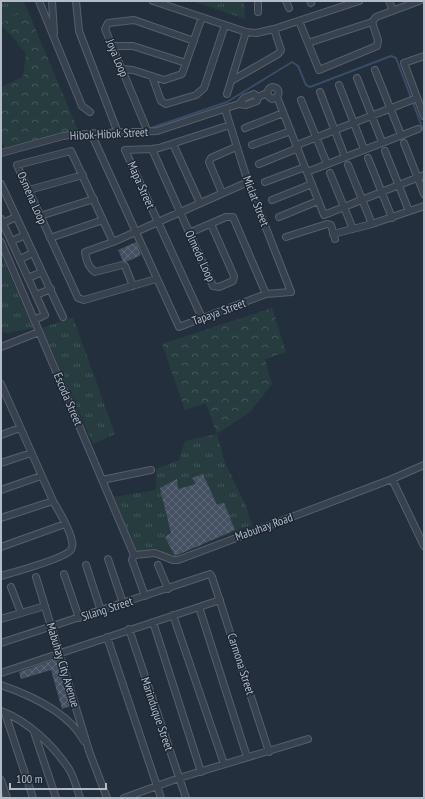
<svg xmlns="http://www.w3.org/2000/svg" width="425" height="799" font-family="'PT Sans Narrow',sans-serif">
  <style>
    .grass { fill: url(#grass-tufts) }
    .forest { fill: url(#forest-crowns) }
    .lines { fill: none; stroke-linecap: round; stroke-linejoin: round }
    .stream { stroke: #394c67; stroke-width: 2 }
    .building { fill: url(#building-cross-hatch) }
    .minor-casing { stroke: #565f6c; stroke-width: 8 }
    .minor { stroke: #38414e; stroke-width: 6 }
    .labels { text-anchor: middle; stroke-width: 3; stroke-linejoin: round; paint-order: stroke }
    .street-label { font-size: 12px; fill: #b4bcc9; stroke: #1d2633 }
  </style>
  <defs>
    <pattern id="grass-tufts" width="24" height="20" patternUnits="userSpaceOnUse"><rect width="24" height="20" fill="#263c3f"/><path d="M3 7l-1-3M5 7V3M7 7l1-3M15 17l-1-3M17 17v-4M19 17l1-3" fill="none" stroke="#435659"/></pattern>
    <pattern id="forest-crowns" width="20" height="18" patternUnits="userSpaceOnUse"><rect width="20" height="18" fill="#263c3f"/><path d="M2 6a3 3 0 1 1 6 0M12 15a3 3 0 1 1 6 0" fill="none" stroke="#435659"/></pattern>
    <pattern id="building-cross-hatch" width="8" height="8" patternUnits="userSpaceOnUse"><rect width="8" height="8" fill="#455162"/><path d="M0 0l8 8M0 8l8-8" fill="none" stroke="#5d6877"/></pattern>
  </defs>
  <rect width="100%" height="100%" fill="#242f3e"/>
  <path class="grass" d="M1,1H23L27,9L1,23Z
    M192,1H244L245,19Z
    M1,255L33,328L8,333L1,332Z
    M73,317L115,434L93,444L42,328Z
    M217,434L225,463L246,506L252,525L175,556L165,553L156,548L137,552L114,497L156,490V469L179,460L185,441Z"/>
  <path class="forest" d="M27,9L78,130L9,146L5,148L1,139V87L23,77L26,54L11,35L1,26V23Z
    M272,308L286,352L265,359L272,384L250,412L217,434L206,403L185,410L162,344Z"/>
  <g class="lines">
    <path class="stream" d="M151,128L227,102L292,62L298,66L306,85L310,87L391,56L396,58L424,132"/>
  </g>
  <path class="building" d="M136,242L141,255L126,262L123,261L118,250Z
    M203,474L217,505L224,503L235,530L175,556L165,537L171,533L160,488L177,479L178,489L196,484L192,478Z
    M56,659L71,706L62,709L51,670L21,679L19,672Z"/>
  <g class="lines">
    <defs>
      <path id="minor" d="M39,1L82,106L90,112
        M52,1L54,33
        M76,1L79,31L118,133
        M153,1L246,32L256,33L274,29L359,1
        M258,1V12
        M286,1L289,8
        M310,1L311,3
        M389,1L393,10
        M299,21L319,70L377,46L378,40L372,22
        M308,43L372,22L376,17L419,1
        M112,46H133L186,63
        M424,56L404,63L424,116
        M122,69L133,70L164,80L182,74L202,17
        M375,70L401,135
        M152,76L161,101L166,104L196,95L204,88L225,25
        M357,78L382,142
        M231,81L278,54L281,50L274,29
        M339,85L364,149
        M320,92L345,157
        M227,94L246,32
        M277,97L272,99L268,96C265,82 284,86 277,97L324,215L424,175
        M301,100L327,164
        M239,104L244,98L254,94L258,97L267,93
        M245,128L283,113
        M148,132L105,29L108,23L134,20L194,41
        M91,133L179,327L266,294L291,292L248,182L225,109
        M404,143L424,194
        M173,144L200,203
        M252,145L291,131
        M297,145L417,98
        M152,149L213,286L219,287L233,281L234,276L211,224
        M385,151L409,211
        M1,153L63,136L76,134L157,131L239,104L246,105L257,101L258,97
        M368,158L392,218
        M259,164L298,148
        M348,165L372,224
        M307,172L418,129
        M330,173L353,229
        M265,182L305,167
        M1,184L63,317
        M29,190L83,175
        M222,193L209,162L211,158L236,147
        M272,200L312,184
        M40,216L94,199
        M279,217L318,201
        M1,219L45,315L34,320
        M3,223L16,217
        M189,233L226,217H233L266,294
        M333,234L372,224L424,206
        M286,237L327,224L331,225L335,239
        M50,238L103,220
        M12,241L25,235
        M1,242L134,555
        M113,242L71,151L17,165L78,298L84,300L156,279
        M20,259L33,253
        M28,278L42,272
        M133,286L125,266L122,265L95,272C89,268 86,260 85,252L113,242L248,182
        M36,295L51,289
        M202,318L125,150L152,149L159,148L230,125
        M1,347L39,332
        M1,384L53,501L1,518
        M1,435L20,428
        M1,463L31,453
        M392,479L424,546
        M102,480L151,470
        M1,490L41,476
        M1,547L65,524
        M134,555L155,553L173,560H178L392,479L424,465
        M134,555L132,560L145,596
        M108,559L123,603
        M86,565L101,611
        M158,565L168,589
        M64,574L79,618
        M1,576C15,572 62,559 70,551C72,549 73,545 72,542C71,530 59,512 53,501
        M36,577L90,754
        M11,587L21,613
        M199,607L247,757
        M173,615L224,764
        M1,619L45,606
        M153,622L201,772
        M129,629L186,798
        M107,637L161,798
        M1,643L210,574L212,577L269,752
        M1,673L220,600
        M1,685C30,695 69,712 84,741
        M1,711C28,721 53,745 69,769C74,777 77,789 80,798
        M5,713L33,798
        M34,732L56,798
        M89,751L107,798
        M1,780L7,798
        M124,798L179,778L308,739"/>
    </defs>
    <use href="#minor" class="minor-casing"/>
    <use href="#minor" class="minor"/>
  </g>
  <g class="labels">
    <g class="street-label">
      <text transform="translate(117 58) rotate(67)" y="4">Joya Loop</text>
      <text transform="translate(109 134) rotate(-3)" y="4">Hibok-Hibok Street</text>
      <text transform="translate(141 185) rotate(66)" y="4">Mapa Street</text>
      <text transform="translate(32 198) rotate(66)" y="4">Osmena Loop</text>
      <text transform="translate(256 201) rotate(69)" y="4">Miclat Street</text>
      <text transform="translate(200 256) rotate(65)" y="4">Olmedo Loop</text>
      <text transform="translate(219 312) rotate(-20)" y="4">Tapaya Street</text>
      <text transform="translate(68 399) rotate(67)" y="4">Escoda Street</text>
      <text transform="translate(264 527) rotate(-20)" y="4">Mabuhay Road</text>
      <text transform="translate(107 609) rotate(-18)" y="4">Silang Street</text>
      <text transform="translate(241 664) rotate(72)" y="4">Carmona Street</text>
      <text transform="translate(63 665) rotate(73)" y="4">Mabuhay City Avenue</text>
      <text transform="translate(157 714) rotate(71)" y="4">Marinduque Street</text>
    </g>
  </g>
  <rect width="425" height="799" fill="none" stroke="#b4bcc9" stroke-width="4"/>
  <path d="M10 783v6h96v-6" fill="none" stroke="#b4bcc9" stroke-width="2"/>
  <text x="16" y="783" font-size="12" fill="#b4bcc9" stroke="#1d2633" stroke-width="3" paint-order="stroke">100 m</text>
</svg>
